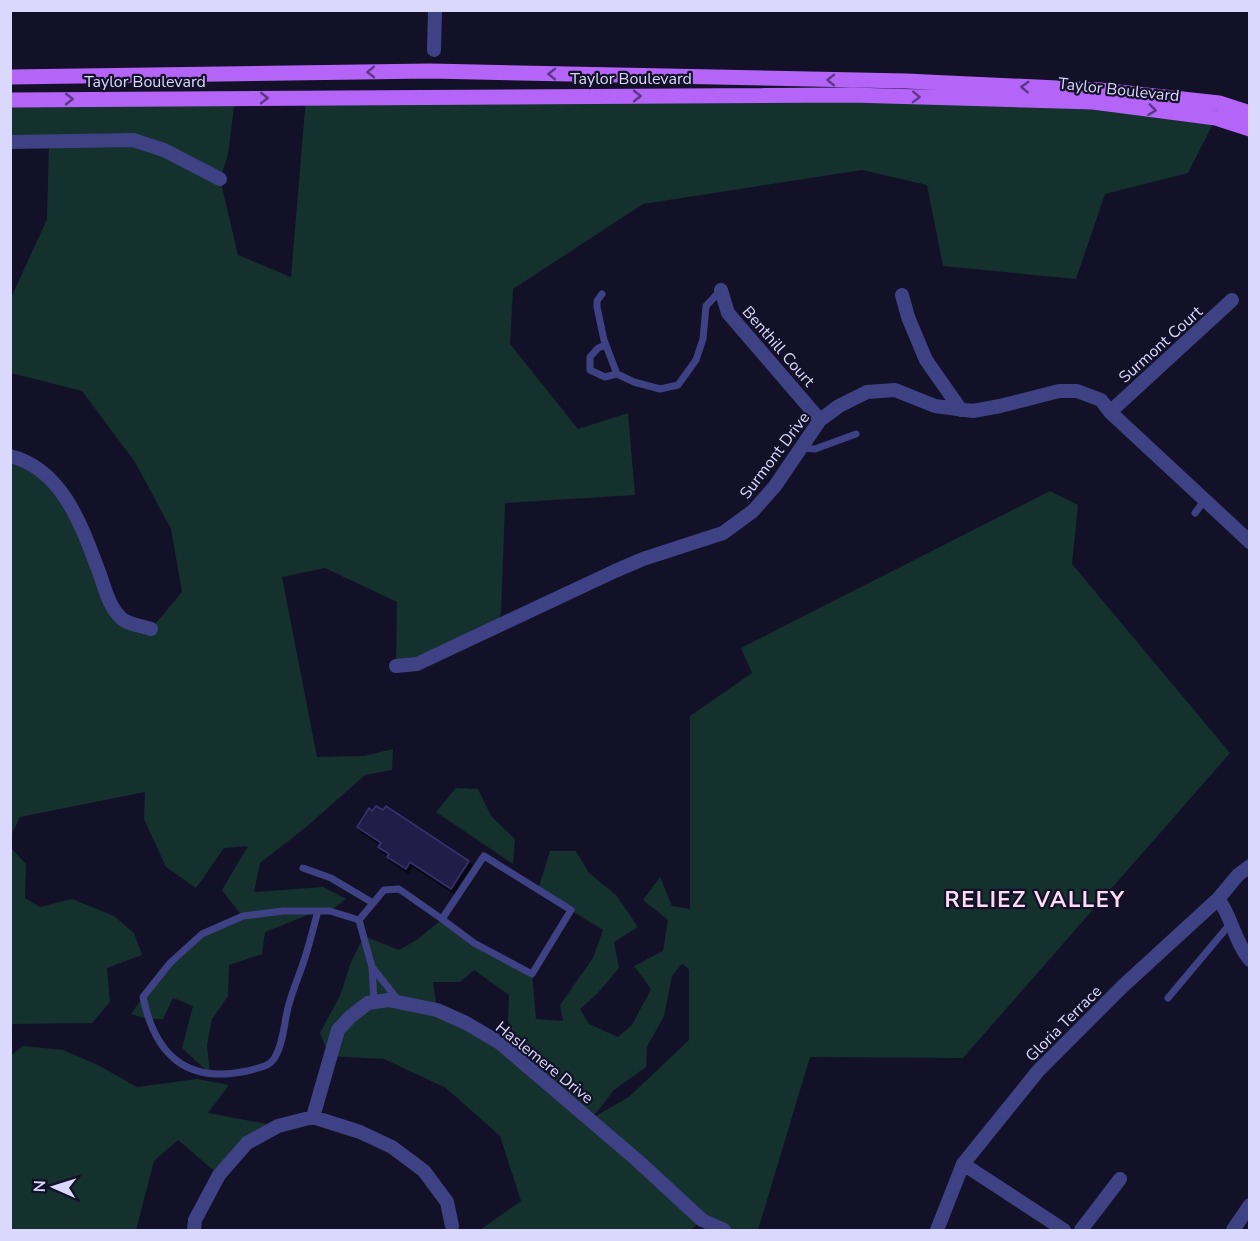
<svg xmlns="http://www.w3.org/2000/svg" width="1260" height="1241" font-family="'Nunito Sans',sans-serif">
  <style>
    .green { fill: #14312e; fill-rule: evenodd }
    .building { fill: #231e48; stroke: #383173; stroke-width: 1.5; filter: url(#shadow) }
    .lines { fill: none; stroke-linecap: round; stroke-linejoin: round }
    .lane { stroke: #3e4284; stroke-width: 7 }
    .street { stroke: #3e4284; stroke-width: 14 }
    .primary { stroke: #b465f8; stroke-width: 15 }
    .oneway { stroke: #5b3786 }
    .labels { text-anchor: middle; stroke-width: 4.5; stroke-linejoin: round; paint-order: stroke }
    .street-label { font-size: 16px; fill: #dad9fd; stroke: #131128 }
    .district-label { font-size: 22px; font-weight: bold; letter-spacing: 1.5px; fill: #fddbf4; stroke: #131128 }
  </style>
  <defs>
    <filter id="shadow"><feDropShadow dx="2.5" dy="4" stdDeviation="0" flood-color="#0009"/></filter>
  </defs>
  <rect width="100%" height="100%" fill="#131128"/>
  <path class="green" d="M235,98L228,155L220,179L238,255L291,277L306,98L1093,102L1216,118L1188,173L1105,194L1076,279L943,266L927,185L862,170L643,204L513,289L510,344L578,429L628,413L635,495L505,503L501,612L498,625L396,666L397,602L325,568L282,577L317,757L364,756L393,749L392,770L365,775L305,828L260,863L254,892L323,887L346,899L330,911H318L265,932L262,954L229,965L228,996L212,1019L207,1045L210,1074L182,1048L193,1006L173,998L163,1019H147L131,1014L153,983L202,934L242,916L222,890L248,846L224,848L196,888L166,867L144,819L145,792L20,817L11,836V456L49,477L122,620L151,629L182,592L171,529L135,462L82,391L11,373V298L47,219L49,142H11V100Z
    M1050,491L1078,505L1072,564L1230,753L963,1058L810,1057L758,1230H724L702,1220L691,1230H480L521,1201L500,1136L446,1088L384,1059L329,1056L320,1033L340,996L351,962L364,936L399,950L418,939L442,919L474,943L532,974L536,1019L563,1021L560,1005L593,958L603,930L538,890L550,851H576L589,873L616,895L638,927L614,942L619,968L597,994L580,1009L589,1024L618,1037L632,1025L651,989L634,966L663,951L668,920L643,900L660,877L672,906L690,909V716L752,673L741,648ZM682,964L689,969V1040L629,1097L592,1118L614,1090L646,1067L647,1047L664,1016L672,976ZM474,970L509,995L508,1021L525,1063L437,1010L433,982H460Z
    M456,788L478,789L491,816L515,839L513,864L436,812Z
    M11,848L26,864L25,898L40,907L72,899L114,916L134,933L142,955L107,968L110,1002L92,1023L13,1024L11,1028Z
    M23,1046L63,1050L98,1065L137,1087L197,1079L229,1085L208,1113L278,1126L219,1175L178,1140L154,1161L136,1230H11L10,1056Z"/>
  <path class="building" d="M376,806L383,810L386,806L469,861L451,889L410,862L406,869L387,857L389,854L378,847L381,843L357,827L369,808L372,811Z"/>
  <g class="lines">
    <path class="lane" d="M602,294L597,301V307L604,340L617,374L634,382L660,389L678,385L696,360L703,339L706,306L721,290
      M606,345L598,348L590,357V370L605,377L617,374
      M800,448L815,449L856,434
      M1195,513L1205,500
      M484,856L571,910L532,974L474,943L442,919Z
      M303,868L331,878L373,903
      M318,911C314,925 311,938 307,951C302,969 294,986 289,1004C284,1021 284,1042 275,1057C270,1067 257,1068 247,1071C186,1084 155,1055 143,997L170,963L202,934L243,916L283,911H330L359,920L372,967L374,1002
      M359,920L384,890L399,889L442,919
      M372,967L398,1000
      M1168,998L1230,924"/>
    <path class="street" d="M434,50L435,10
      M10,142L133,140L164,150L220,179
      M721,290L728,313L820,420
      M902,295L908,317L926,360L961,410
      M1110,412L1232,300
      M10,456C63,469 82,527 99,572C105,588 108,605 121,618C127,624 142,626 151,629
      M396,666L417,664L615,571L643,559L723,533L753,511L775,486L820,420L839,406L867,392L895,390L935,406L973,411L1000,406L1059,391H1077L1101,400L1110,412L1250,542
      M1218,899C1231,914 1234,941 1250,960
      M313,1117L338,1030L350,1017L368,1003L388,1000L437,1010L466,1023L500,1043L637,1160L702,1220L724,1230
      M963,1164L1064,1230
      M194,1230L195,1220L219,1175L247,1143L278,1126L313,1117L360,1132L392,1147L424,1171L447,1202L452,1226
      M937,1230L963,1164L1038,1071L1123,986L1218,899L1238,875L1250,866
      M1081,1230L1120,1179
      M1233,1230L1250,1205"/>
    <path class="primary" d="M10,77L430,71L906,81L1100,90L1219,103L1250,113
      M10,100L851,95L1093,102L1216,118L1250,129"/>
  </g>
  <defs><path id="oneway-chevron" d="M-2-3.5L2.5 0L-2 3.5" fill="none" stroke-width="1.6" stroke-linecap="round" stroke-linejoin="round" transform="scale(1.5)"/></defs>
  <g class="oneway">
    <use href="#oneway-chevron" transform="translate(371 72) rotate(179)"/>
    <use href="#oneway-chevron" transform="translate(552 74) rotate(-179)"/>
    <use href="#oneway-chevron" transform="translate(831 80) rotate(-179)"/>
    <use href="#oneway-chevron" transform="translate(1025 87) rotate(-177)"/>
    <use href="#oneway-chevron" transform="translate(637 96)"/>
    <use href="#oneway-chevron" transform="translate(916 97) rotate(2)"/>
    <use href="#oneway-chevron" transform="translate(264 98)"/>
    <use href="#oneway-chevron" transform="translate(69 99)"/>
    <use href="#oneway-chevron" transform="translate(1152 110) rotate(7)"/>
  </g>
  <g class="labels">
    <g class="street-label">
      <text x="631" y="84">Taylor Boulevard</text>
      <text x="145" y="87">Taylor Boulevard</text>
      <text transform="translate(1119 89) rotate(6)" y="6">Taylor Boulevard</text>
      <text transform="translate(1160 344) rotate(-42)" y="6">Surmont Court</text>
      <text transform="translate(779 346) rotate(49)" y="6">Benthill Court</text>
      <text transform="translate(774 455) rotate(-53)" y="6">Surmont Drive</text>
      <text transform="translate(1063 1023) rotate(-45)" y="6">Gloria Terrace</text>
      <text transform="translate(545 1062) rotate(39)" y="6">Haslemere Drive</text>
    </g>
    <g class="district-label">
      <text x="1035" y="907">RELIEZ VALLEY</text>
    </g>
  </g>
  <rect width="1260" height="1241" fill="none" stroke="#dad9fd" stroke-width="24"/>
  <g transform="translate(54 1187) rotate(273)" stroke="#131128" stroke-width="4.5" paint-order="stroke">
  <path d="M0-4.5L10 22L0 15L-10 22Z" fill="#dad9fd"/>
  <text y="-9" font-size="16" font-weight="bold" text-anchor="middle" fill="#dad9fd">N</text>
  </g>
</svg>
